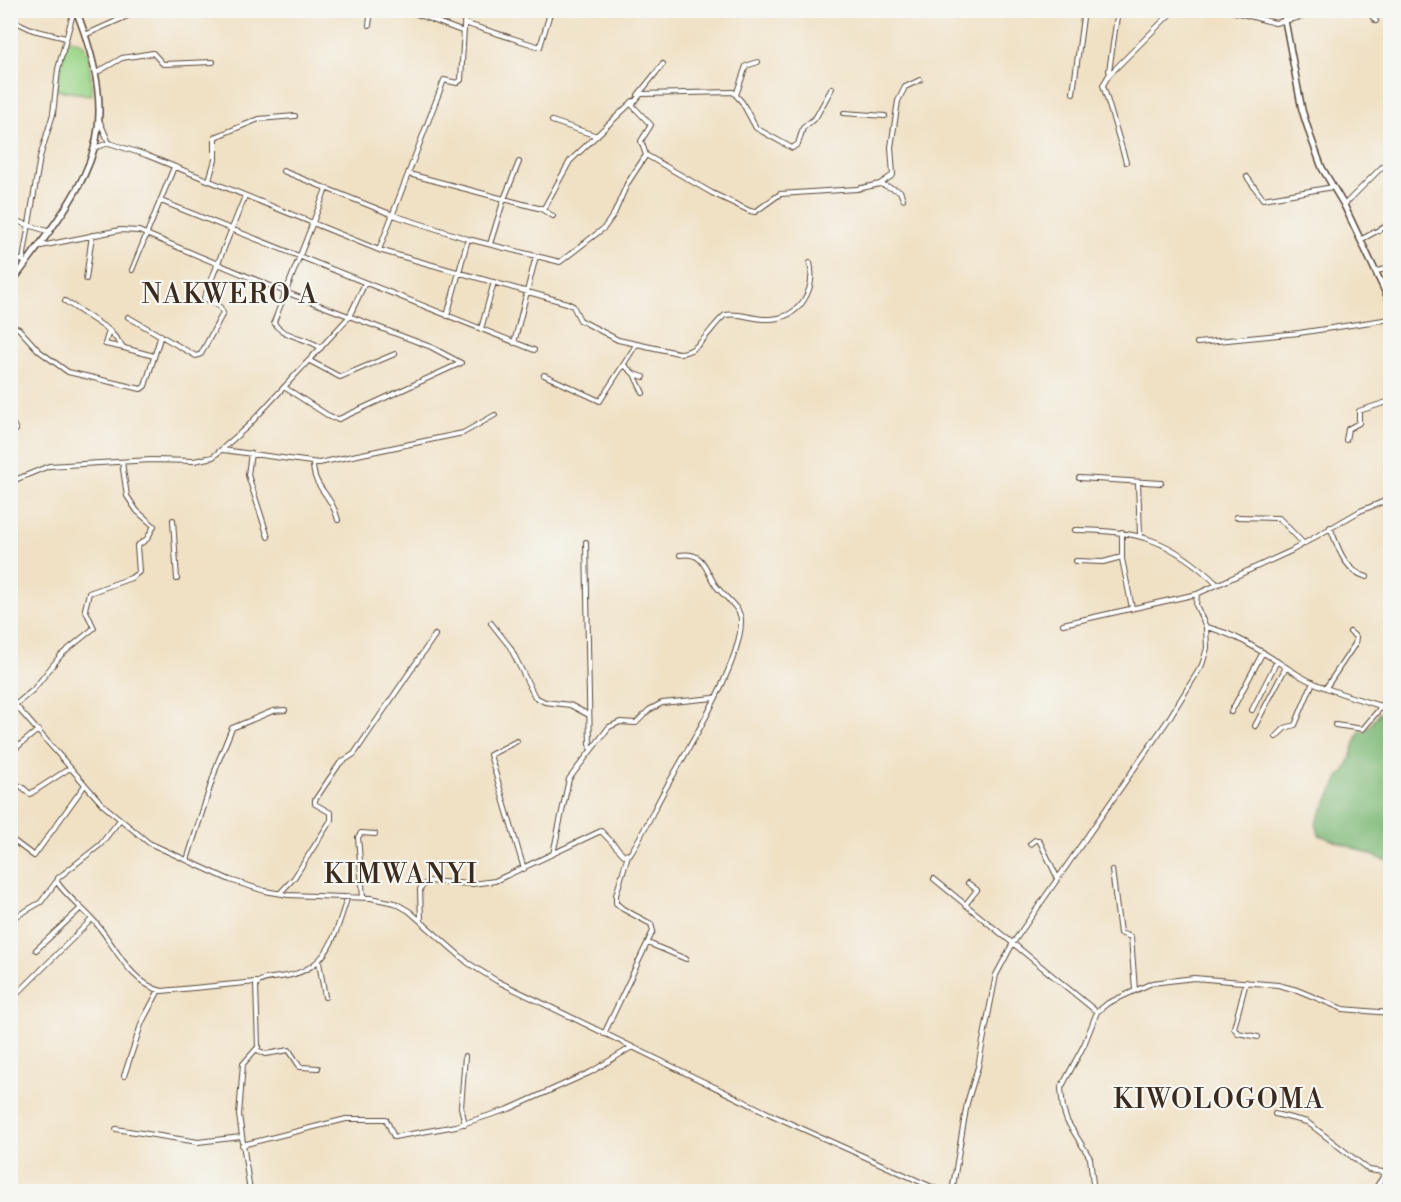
<svg xmlns="http://www.w3.org/2000/svg" width="1401" height="1202" font-family="'Libre Bodoni',serif">
  <style>
    .green { fill: #9bd689; stroke: #6b8054; stroke-width: 1.5 }
    .forest { fill: #7cb775; stroke: #5c704a; stroke-width: 1.5 }
    .lines { fill: none; stroke-linecap: round; stroke-linejoin: round }
    .minor-casing { stroke: #564537; stroke-width: 6 }
    .major-casing { stroke: #564537; stroke-width: 8 }
    .minor { stroke: #fff; stroke-width: 4 }
    .major { stroke: #fff; stroke-width: 5 }
    .labels { text-anchor: middle; stroke-width: 4.5; stroke-linejoin: round; paint-order: stroke }
    .quarter-label { font-size: 27px; letter-spacing: 1.5px; fill: #3b2a1e; stroke: #f6f6f2 }
  </style>
  <rect width="100%" height="100%" fill="#f6f6f2"/>
  <filter id="ink" filterUnits="userSpaceOnUse"><feTurbulence type="fractalNoise" baseFrequency=".0167" numOctaves="2"/><feDisplacementMap in="SourceGraphic" scale="12" xChannelSelector="R" yChannelSelector="G"/><feConvolveMatrix kernelMatrix="1 2 1 2 8 2 1 2 1" color-interpolation-filters="sRGB"/></filter>
  <filter id="wash" filterUnits="userSpaceOnUse"><feTurbulence type="fractalNoise" baseFrequency=".008" numOctaves="4" result="noise"/><feDisplacementMap in="SourceGraphic" scale="24" xChannelSelector="R" yChannelSelector="G"/><feGaussianBlur stdDeviation="1.35" result="paint"/><feColorMatrix in="noise" values="0 0 0 0 0 0 0 0 0 0 0 0 0 0 0 0 0 1.4 0 .05"/><feComposite in="paint" operator="in"/></filter>
  <g filter="url(#wash)">
    <rect width="100%" height="100%" fill="#f0e1c5"/>
    <path class="green" d="M67,38L82,43L89,55L92,95L56,90Z"/>
    <path class="forest" d="M1379,713L1390,715V862L1319,835L1316,823L1340,776C1351,767 1352,745 1360,731H1366Z"/>
  </g>
  <g filter="url(#ink)">
    <g class="lines">
      <defs>
        <path id="minor" d="M406,10L464,32
          M1228,10L1275,23L1330,10
          M1367,10L1376,21
          M10,17L12,10
          M10,19L33,30L66,38
          M464,23L540,47L551,10
          M369,25L371,10
          M85,35L141,10
          M1109,71L1118,10
          M96,73L122,58L153,53L163,64L213,62
          M832,88L816,117L803,128L798,144L792,148L756,128L742,102L733,92L641,94L632,105L651,125L641,141L646,155L712,193L750,211L755,212L780,194L857,189L880,184L900,191L903,199
          M1073,93L1084,10
          M638,95L663,64
          M736,95L746,66L758,62
          M10,106L14,107L10,121
          M844,113L885,116
          M552,121L597,136
          M100,122L109,143
          M94,148L109,143L146,155L379,250L567,303L573,306L580,320L618,340L678,353C699,354 710,327 725,315C739,312 754,320 768,319C800,319 816,290 810,263
          M1126,162L1103,85L1109,75L1174,10
          M283,171L393,215L468,239L560,262L604,228L614,214L627,184L646,155
          M409,174L504,199L519,162
          M1247,177L1263,199L1333,187
          M209,180L215,160V137L259,119L295,116
          M880,184L893,175L891,147L898,101L905,87L920,80
          M161,201L534,350
          M1344,205L1390,159
          M541,209L553,216
          M10,219L50,232
          M1362,239L1390,224
          M490,244L504,199L538,208H544L570,161L633,101
          M41,246L120,230L139,231L285,292L431,347L461,363L339,419L332,418L284,387
          M379,250L444,80L457,83L461,80L465,10
          M10,256L23,261
          M23,260L40,157L53,114L58,69L74,10
          M132,270L174,167
          M1377,271L1390,268
          M86,279L92,235
          M65,301L109,330L124,348L154,356
          M447,316L468,239
          M128,317L196,356L201,354L223,313L220,307L204,298L245,196
          M10,325L19,329L39,351L68,372
          M481,329L494,282
          M109,330L105,344L124,348
          M514,343L536,256
          M1197,343L1299,333L1390,319
          M321,348C309,338 279,336 274,322L326,189
          M310,361L340,377L395,354
          M624,365L634,374L644,377
          M68,372L141,389L145,386L161,335
          M634,374L643,393
          M544,375L600,401L636,345
          M10,418L16,430
          M1346,440L1348,429L1359,423V411L1390,401
          M223,450L319,463L463,433L495,415
          M251,453L248,475L268,537
          M313,463C313,489 331,492 338,520
          M1079,478L1161,483
          M10,482L49,466L151,460L194,461L213,457L248,426L349,317L365,283
          M1138,483L1140,534
          M1236,517L1279,518L1304,544
          M173,520L177,579
          M1330,527C1338,547 1344,571 1367,577
          M1075,530C1138,530 1171,540 1217,584
          M1122,532V559L1132,608
          M586,542L590,748
          M1076,561L1103,562L1122,557
          M491,623L510,647L535,697L545,702L570,705L589,715
          M1063,624L1197,594
          M1206,627C1242,635 1271,659 1302,677C1323,689 1357,699 1381,706
          M1327,686L1355,644L1356,637L1350,632
          M10,699L103,805L149,843L230,880L265,891L288,895L371,898L395,903L409,911L468,963L497,981L774,1116L943,1192
          M15,705L33,690L61,655L94,628L85,609L89,593L131,578L139,572L137,546L147,539L154,526L137,511L127,496L122,462
          M1252,710L1277,661
          M1231,712L1263,652
          M1335,725L1363,729L1390,696
          M1255,726L1286,667
          M1276,737L1285,728L1295,725L1313,682
          M517,741L490,755L524,869
          M10,753L38,730
          M10,790L14,785L21,786L30,794L70,768
          M119,821L100,845L58,878L57,882C67,897 83,908 95,922C116,946 129,983 162,991L256,982
          M10,838L34,856L85,785
          M1030,844L1035,840H1039L1057,877
          M553,854L569,779L609,727L620,722L636,723L649,710L662,703L714,698
          M187,860L218,762L232,728L273,711L285,710
          M1112,870L1120,933L1131,937L1135,990
          M934,879L1097,1012
          M280,893L294,878L331,820V813L315,804V800L340,763L354,754L435,635
          M363,897L358,837L361,833L375,834
          M965,905L977,890L968,883
          M10,920L41,902L56,882
          M421,921L420,889L428,881L472,884L495,881L601,831L624,855L630,854C643,834 652,813 663,793C685,754 742,663 741,620C741,607 720,594 714,583C704,566 703,552 680,555
          M648,943L686,959
          M36,950L81,908
          M319,962L325,997
          M1246,982L1234,1028L1238,1033L1258,1037
          M10,1001L92,919
          M604,1034L653,931L651,924L623,909L616,903V895L628,855
          M257,1050L266,1054L289,1050L300,1067L318,1068
          M465,1056L461,1107L465,1124
          M124,1076L142,1022L159,990
          M1275,1114L1307,1122L1369,1170L1390,1173
          M116,1129L198,1142L241,1137
          M242,1145L346,1119H386L394,1137L456,1126L509,1109L591,1072L632,1047
          M250,1192L239,1115L243,1064L258,1047L256,984C263,977 277,978 287,976C331,967 335,933 348,896
          M952,1192L967,1103L978,1067L996,975L1013,943L1168,720L1202,665L1207,648L1206,627L1196,605L1197,594L1291,551L1360,511L1390,499
          M1094,1192L1090,1158L1067,1121L1063,1109L1061,1088L1084,1045L1097,1012L1108,1003L1152,983L1194,978L1278,985L1297,990L1343,1009L1390,1013
          M1373,1192L1385,1174"/>
        <path id="major" d="M1283,10L1302,110L1310,135L1322,168L1344,205L1390,302
          M10,285C86,181 128,143 76,10"/>
      </defs>
      <use href="#minor" class="minor-casing"/>
      <use href="#major" class="major-casing"/>
      <use href="#minor" class="minor"/>
      <use href="#major" class="major"/>
    </g>
  </g>
  <g class="labels">
    <g class="quarter-label">
      <text x="230" y="303">NAKWERO A</text>
      <text x="401" y="883">KIMWANYI</text>
      <text x="1219" y="1108">KIWOLOGOMA</text>
    </g>
  </g>
  <rect width="1401" height="1202" fill="none" stroke="#f6f6f2" stroke-width="36"/>
</svg>
